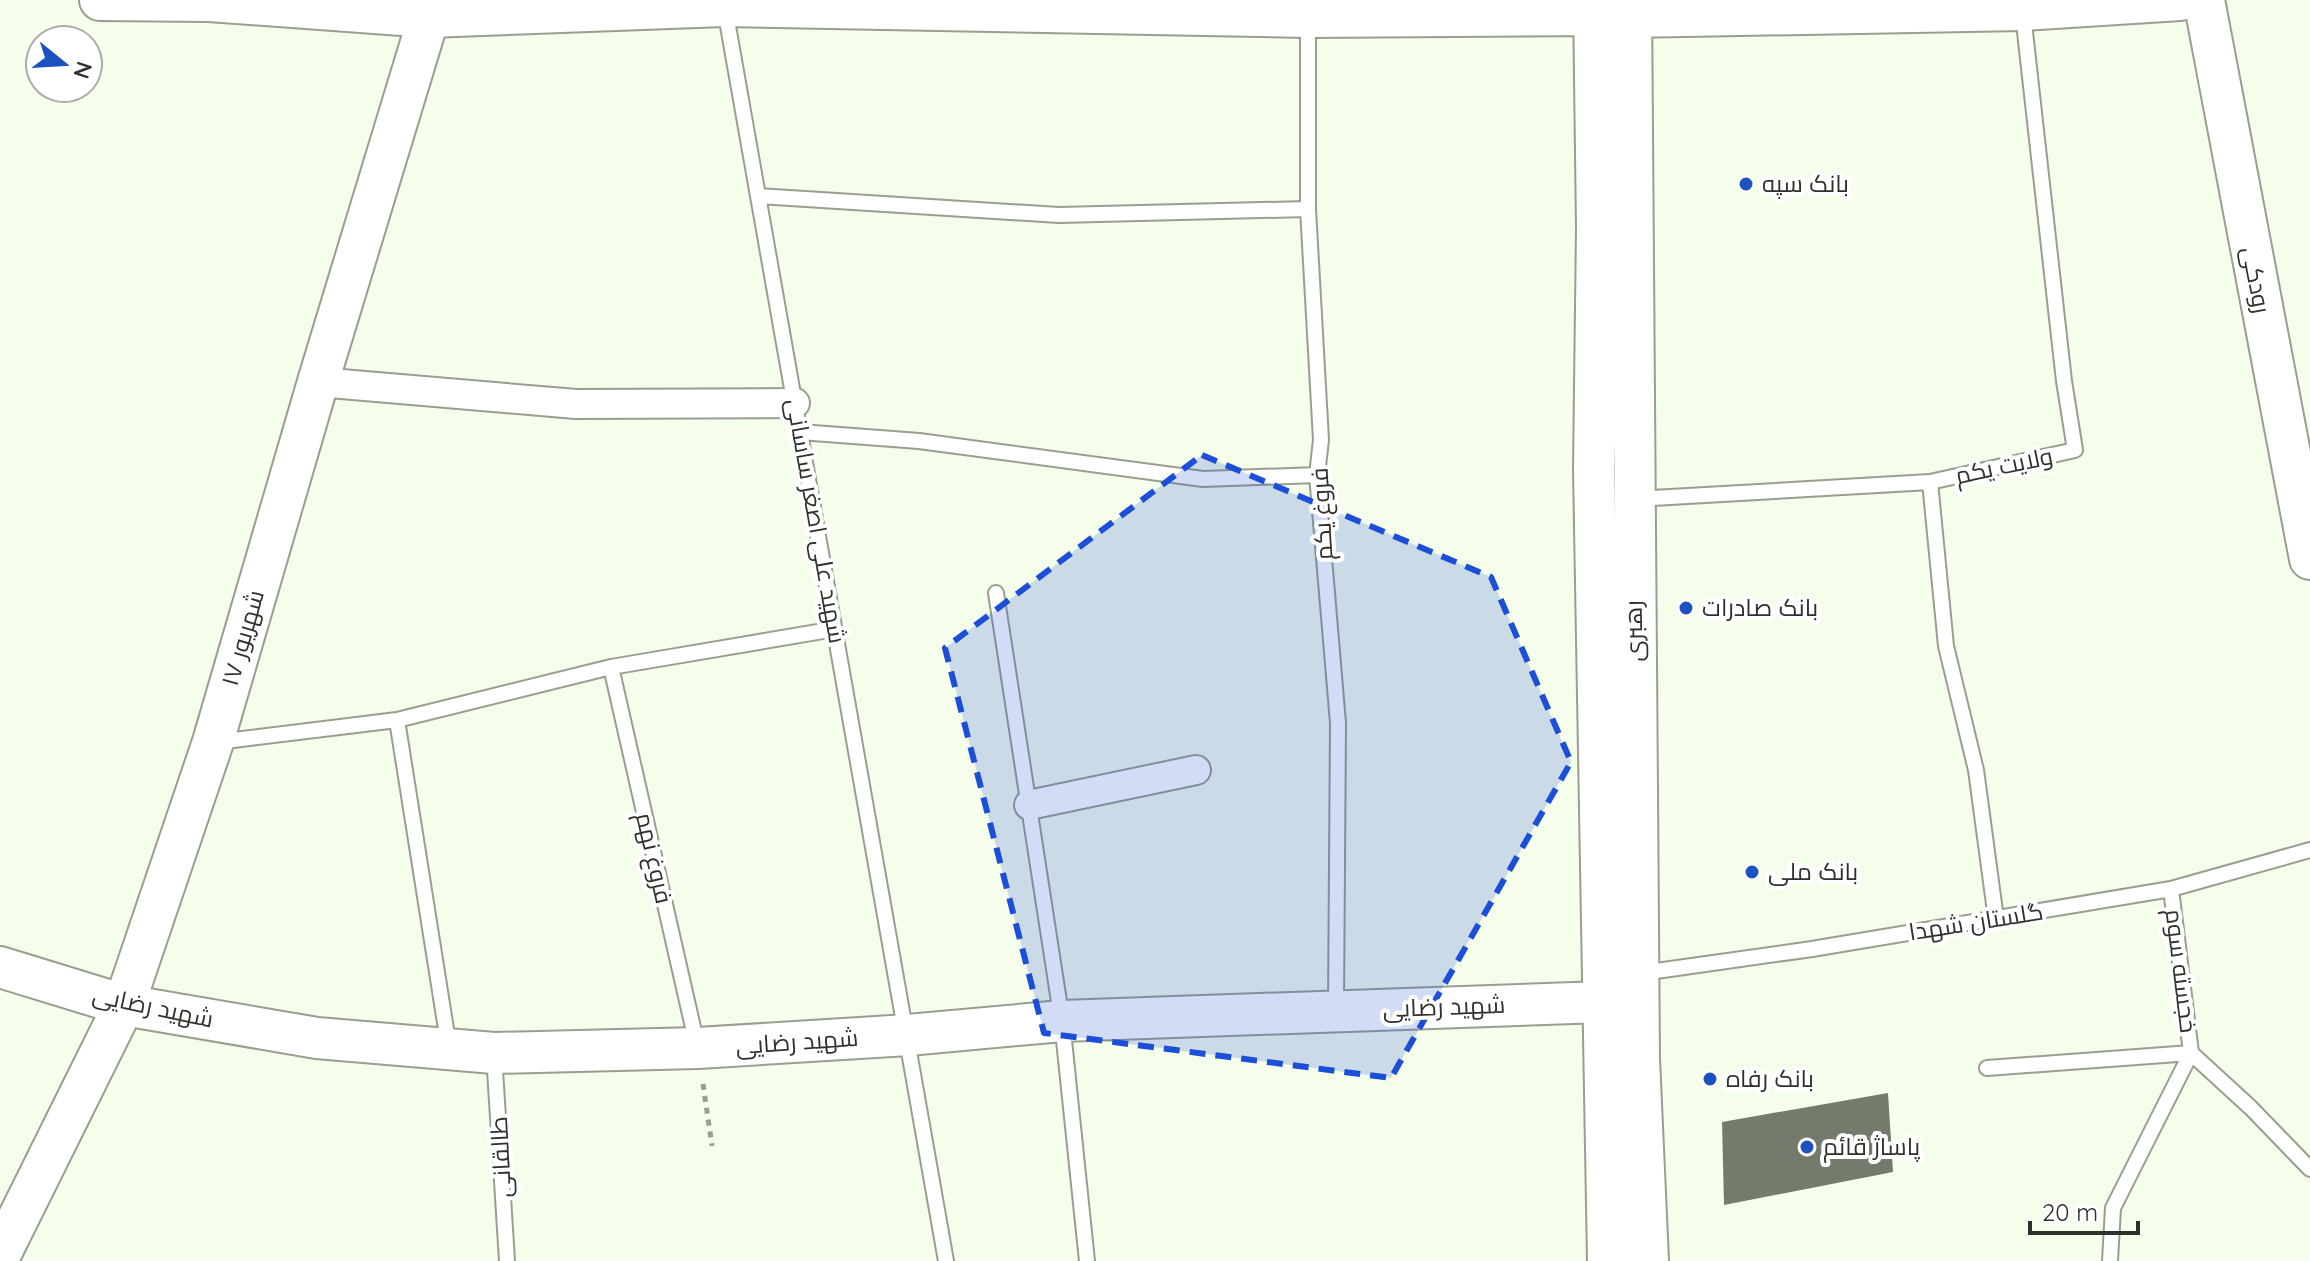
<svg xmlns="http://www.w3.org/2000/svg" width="2310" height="1261" font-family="Quicksand,Cairo,sans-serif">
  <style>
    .building { fill: #757b6c }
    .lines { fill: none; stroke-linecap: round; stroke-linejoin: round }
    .lane-casing { stroke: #989f8e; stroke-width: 18 }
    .street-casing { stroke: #989f8e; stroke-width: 32 }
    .secondary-casing { stroke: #989f8e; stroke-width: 44 }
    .path { stroke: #989e91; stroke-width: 5; stroke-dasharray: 6 6; stroke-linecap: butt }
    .lane { stroke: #fff; stroke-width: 14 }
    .street { stroke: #fff; stroke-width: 28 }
    .secondary { stroke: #fff; stroke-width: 40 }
    .marked { fill: #1d4ed8; fill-opacity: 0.2; stroke: #1d4ed8; stroke-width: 6; stroke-dasharray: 16 10; stroke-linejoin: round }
    .poi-dot { fill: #1b52bf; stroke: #fff; stroke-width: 3 }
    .labels { text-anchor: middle; stroke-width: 8; stroke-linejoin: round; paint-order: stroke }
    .poi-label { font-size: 24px; fill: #2f322b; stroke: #fff; text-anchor: start }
    .street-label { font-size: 24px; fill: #2f322b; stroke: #fff }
  </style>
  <rect width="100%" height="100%" fill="#f5fdeb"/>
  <path class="building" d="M1888,1093L1893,1172L1724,1205L1722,1122Z"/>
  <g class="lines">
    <defs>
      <path id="lane" d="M725,9L946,1261
        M1308,17V209L1321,440L1317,475L1338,723L1336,1007
        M758,196L1059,215L1308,209
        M800,432L919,441L1203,479L1317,475
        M1930,482L1946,646L1976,770L1996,919
        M1635,499L1930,482L2075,450L2064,381L2023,14
        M996,593L1062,1021L1087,1261
        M611,667L697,1045
        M397,720L449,1048
        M217,742L397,720L611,667L835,629
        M2171,889L2191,1053
        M1642,973L1812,949L2171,889L2310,850
        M494,1054L507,1261
        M1987,1068L2191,1053L2251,1108L2310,1169
        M2110,1261L2113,1208L2191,1053"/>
      <path id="street" d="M318,382L576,404L795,403
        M1029,805L1196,770"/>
      <path id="secondary" d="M100,0L209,1L429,17L724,6L1308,17L1595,15
        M1594,0L1597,228L1594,469L1608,1261
        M1631,0L1639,1059L1648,1261
        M2204,0L2310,559
        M1631,17L2023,10L2180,0
        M0,967L124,1005L317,1038L494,1053L698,1048L908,1035L1062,1021L1602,1002
        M0,1255L124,1005L213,742L318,382L434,0"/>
    </defs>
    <use href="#lane" class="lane-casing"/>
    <use href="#street" class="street-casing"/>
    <use href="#secondary" class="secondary-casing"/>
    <path class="path" d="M703,1084L712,1146"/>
    <use href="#lane" class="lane"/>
    <use href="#street" class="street"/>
    <use href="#secondary" class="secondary"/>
  </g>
  <path class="marked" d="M1202,455L1491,577L1571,762L1391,1078L1044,1033L945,648Z"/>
  <g class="poi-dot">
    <circle cx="1746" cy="184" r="8"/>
    <circle cx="1686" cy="608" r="8"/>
    <circle cx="1752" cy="872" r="8"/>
    <circle cx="1710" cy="1079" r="8"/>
    <circle cx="1807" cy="1147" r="8"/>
  </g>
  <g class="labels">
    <g class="poi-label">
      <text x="1762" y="192">بانک سپه</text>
      <text x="1702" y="616">بانک صادرات</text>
      <text x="1768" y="880">بانک ملی</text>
      <text x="1726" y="1087">بانک رفاه</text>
      <text x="1823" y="1155">پاساژ قائم</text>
    </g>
    <g class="street-label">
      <text transform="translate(2256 280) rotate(79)" y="8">رودکی</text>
      <text transform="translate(2004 466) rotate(-12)" y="8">ولایت یکم</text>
      <text transform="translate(1322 514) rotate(-93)" y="8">فروغ یکم</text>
      <text transform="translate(816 521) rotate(80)" y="8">شهید علی اصغر ساسانی</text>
      <text transform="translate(1634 631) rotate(-91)" y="8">رهبری</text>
      <text transform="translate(243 638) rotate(-74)" y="8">۱۷ شهریور</text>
      <text transform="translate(654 858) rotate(77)" y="8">فروغ نهم</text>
      <text transform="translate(1976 922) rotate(-9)" y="8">گلستان شهدا</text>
      <text transform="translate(2181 971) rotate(83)" y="8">خجسته سوم</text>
      <text transform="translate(153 1007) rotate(12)" y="8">شهید رضایی</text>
      <text transform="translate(1444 1007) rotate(-2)" y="8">شهید رضایی</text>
      <text transform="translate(797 1042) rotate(-4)" y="8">شهید رضایی</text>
      <text transform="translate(501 1157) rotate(-93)" y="8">طالقانی</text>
    </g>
  </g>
  <g transform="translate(64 64) rotate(108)"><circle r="38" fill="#ffffff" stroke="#acadaa" stroke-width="2"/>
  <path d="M0-6L14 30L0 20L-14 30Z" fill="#1b52bf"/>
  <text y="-12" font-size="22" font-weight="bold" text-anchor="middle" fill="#2f322b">N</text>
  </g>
  <path d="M2030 1221v12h108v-12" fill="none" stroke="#2f322b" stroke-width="4"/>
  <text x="2042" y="1221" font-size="24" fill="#2f322b" stroke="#ffffff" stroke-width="6" paint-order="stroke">20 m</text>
</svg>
